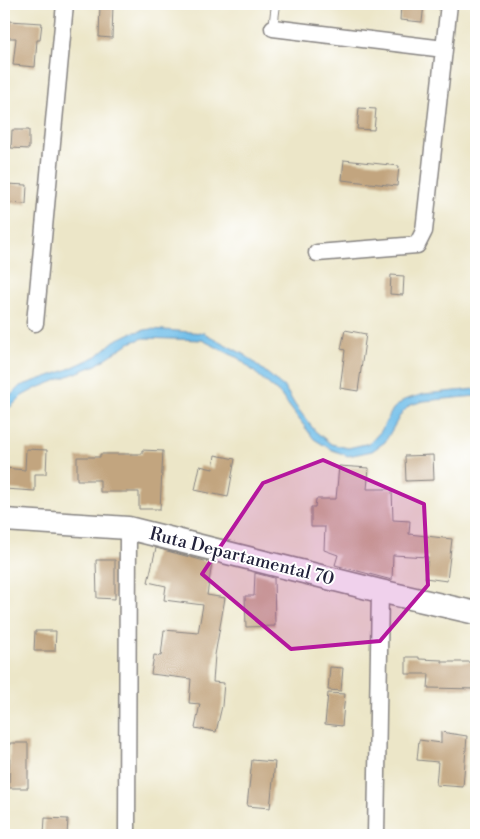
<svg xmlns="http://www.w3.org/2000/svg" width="480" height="839" font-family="'Libre Bodoni',serif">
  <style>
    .water { fill: #6fbee9; stroke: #487092 }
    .building { fill: #c2a57f }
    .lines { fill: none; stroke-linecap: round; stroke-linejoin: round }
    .lane-casing { stroke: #878482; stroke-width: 10 }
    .street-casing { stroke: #878482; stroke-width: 19 }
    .secondary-casing { stroke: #878482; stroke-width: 25 }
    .lane { stroke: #fff; stroke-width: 8 }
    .street { stroke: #fff; stroke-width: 16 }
    .secondary { stroke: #fff; stroke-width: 22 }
    .marked { fill: #b5179e; fill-opacity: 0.2; stroke: #b5179e; stroke-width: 4; stroke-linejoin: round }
    .labels { text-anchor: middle; stroke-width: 4; stroke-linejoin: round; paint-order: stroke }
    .street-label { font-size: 18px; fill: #22223b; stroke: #fff }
  </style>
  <rect width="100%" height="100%" fill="#fff"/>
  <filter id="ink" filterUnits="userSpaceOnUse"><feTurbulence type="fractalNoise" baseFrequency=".02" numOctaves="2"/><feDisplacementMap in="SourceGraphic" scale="10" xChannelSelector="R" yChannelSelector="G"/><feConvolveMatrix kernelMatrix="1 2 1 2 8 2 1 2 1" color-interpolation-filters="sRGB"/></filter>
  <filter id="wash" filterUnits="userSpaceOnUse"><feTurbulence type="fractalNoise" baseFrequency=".0096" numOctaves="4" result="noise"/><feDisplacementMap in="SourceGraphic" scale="20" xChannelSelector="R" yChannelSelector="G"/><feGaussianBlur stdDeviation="1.12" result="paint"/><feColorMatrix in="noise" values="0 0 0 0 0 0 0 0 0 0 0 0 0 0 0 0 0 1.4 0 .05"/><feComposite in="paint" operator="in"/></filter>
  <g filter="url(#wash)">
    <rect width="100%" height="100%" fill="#ece6c8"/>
    <path class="water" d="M150,329L204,333L245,355L285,388L295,405L315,431L331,444L348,448L370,443L381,431L393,409L404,400L424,394L476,389V396L424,401L410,405L401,414L385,442L372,451L348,456L330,449L314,439L280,394L238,358L202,340L144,338L129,343L96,365L35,389L22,396L15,403L4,412V402L20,386L64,371L97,356L114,341L131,333Z"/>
    <g id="blocks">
      <path class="building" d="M100,4H113L112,38L99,37Z
        M401,4H424L422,22L400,20Z
        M9,21L42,23L40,40H37L35,67L13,65L16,38H8Z
        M359,108L376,109L374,130L357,129Z
        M12,130H29V149L11,148Z
        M344,160L399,166L397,186L342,180Z
        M6,184L27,185L26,204L6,203Z
        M391,275L404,276L403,295L390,294Z
        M345,330L366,334L358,391L340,388L345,350L341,349Z
        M26,449L47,450L46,474H35V491L4,489V468L25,470Z
        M142,450L163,451L160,509H139V492H100V480H77V457H100V454H142Z
        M215,455L235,459L228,497L195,490L200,466L213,469Z
        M433,455L434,480L406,481L405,456Z
        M339,466L369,468L367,489H392L393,520L410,521L409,534L452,539L447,581L425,578L428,557L393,555L392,580L335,565L338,555L324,550L325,527H311V507H315L316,499H336Z
        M156,548L212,563L207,595L225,598L215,655L213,682L224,683L222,706L216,732L195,728L200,704L189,703L191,679L151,674L154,655L161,656L164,630L198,633L203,605L164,600L166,586L148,582Z
        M96,560H115V599L97,598Z
        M255,573L274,578L275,626L246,627L245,596H254Z
        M35,631H56L55,651H34Z
        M406,657H419V659L442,660V662H476V689L428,688L429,674H406Z
        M330,667L343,668L341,691L328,690Z
        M328,693L345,694L342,726L325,724Z
        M441,732L467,736L463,787L436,785L438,762L417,760L419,740L441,743Z
        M10,743H28V788H9Z
        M252,760L275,762L270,808L247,806Z
        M45,818L68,819L67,835H44Z"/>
    </g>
  </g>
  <g filter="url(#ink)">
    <use href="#blocks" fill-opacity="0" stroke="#878482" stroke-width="1"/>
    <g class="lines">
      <defs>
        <path id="lane" d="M273,28L276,4"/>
        <path id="street" d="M273,28L444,49
          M317,253L417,245L424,231L449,4
          M35,323L65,4
          M127,835L128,528
          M376,835L380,591"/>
        <path id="secondary" d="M4,520L128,528L380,591L476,613"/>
      </defs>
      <use href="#lane" class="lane-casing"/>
      <use href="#street" class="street-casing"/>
      <use href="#secondary" class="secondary-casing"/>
      <use href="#lane" class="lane"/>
      <use href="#street" class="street"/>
      <use href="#secondary" class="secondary"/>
    </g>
  </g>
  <path class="marked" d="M323,460L424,504L428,585L380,641L291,649L202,574L263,483Z"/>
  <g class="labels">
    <g class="street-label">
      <text transform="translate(242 556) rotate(14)" y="6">Ruta Departamental 70</text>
    </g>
  </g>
  <rect width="480" height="839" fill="none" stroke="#fff" stroke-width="20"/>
</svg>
